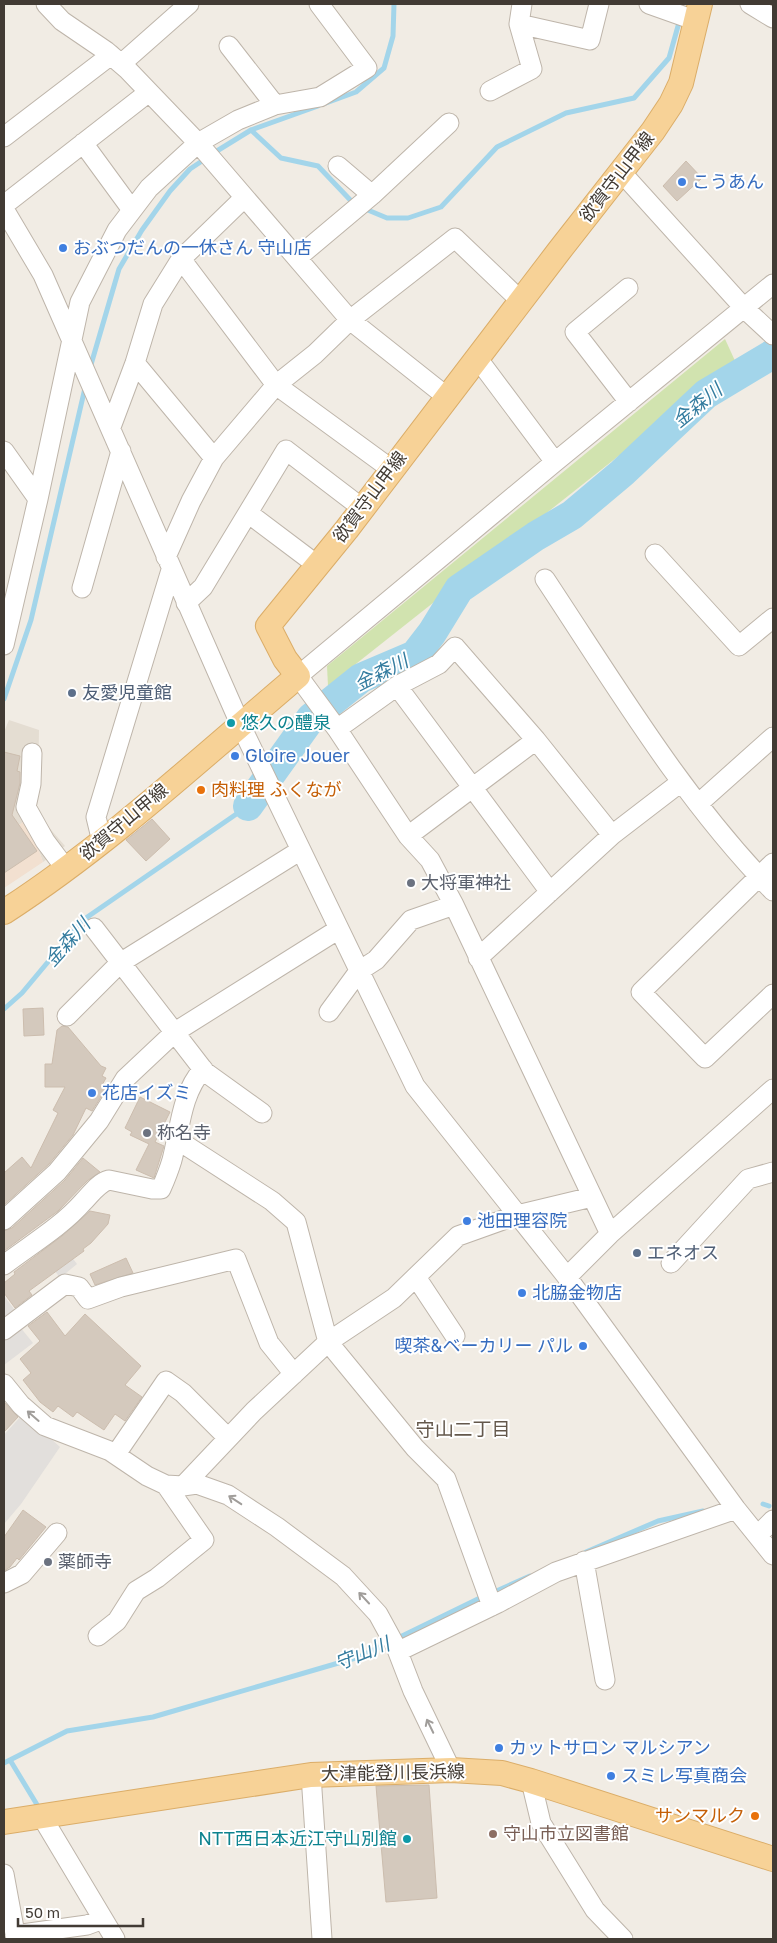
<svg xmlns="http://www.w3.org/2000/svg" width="777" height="1943" font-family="'Golos Text','Noto Sans JP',sans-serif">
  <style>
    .residential { fill: #e4ddd2 }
    .commercial { fill: #f2e0d0 }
    .green { fill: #d1e3af }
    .parking { fill: #e2dfdc }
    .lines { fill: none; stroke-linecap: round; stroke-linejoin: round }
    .stream { stroke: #a3d5ea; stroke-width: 5 }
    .river { stroke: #a3d5ea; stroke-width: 30 }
    .building { fill: #d4c9bd; stroke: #ccbdae }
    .minor-casing { stroke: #beb5aa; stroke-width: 21 }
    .major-casing { stroke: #dbad68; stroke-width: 26 }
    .minor { stroke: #fff; stroke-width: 19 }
    .major { stroke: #f7d297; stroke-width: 24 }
    .oneway { stroke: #a09d9a }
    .shop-dot { fill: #3f7fe0; stroke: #fff; stroke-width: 2 }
    .service-dot { fill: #5c6f8a; stroke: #fff; stroke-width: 2 }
    .culture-dot { fill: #0f9aa8; stroke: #fff; stroke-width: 2 }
    .food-dot { fill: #e8710a; stroke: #fff; stroke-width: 2 }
    .worship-dot { fill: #6b7280; stroke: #fff; stroke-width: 2 }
    .education-dot { fill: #8d6e63; stroke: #fff; stroke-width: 2 }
    .labels { text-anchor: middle; stroke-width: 4; stroke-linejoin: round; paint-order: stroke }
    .street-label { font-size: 18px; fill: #423b34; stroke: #fff }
    .shop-label { font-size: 18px; fill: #366cbe; stroke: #fff; text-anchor: start }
    .service-label { font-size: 18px; fill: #4e5e75; stroke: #fff; text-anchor: start }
    .culture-label { font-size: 18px; fill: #0d838f; stroke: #fff; text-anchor: start }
    .food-label { font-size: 18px; fill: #c56008; stroke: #fff; text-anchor: start }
    .worship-label { font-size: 18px; fill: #5b616d; stroke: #fff; text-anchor: start }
    .education-label { font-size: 18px; fill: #785e54; stroke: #fff; text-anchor: start }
    .water-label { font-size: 19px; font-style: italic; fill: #347c9f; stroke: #fff }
    .neighbourhood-label { font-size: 19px; fill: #64584c; stroke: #fff }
  </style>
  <rect width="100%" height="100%" fill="#f1ece4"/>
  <path class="residential" d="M9,720L39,730L38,791L32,808L65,846L43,862L30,826L24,821L4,837V732Z"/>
  <path class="commercial" d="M24,821L30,826L43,862L4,888V837Z"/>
  <path class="green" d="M725,339L736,363L328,686L327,666Z"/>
  <path class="parking" d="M54,1234L77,1264L60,1278L38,1247Z
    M4,1296L17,1313L4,1323Z
    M20,1327L33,1343L4,1365V1339Z
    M23,1414L60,1447L21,1504L4,1524V1435Z"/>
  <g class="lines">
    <path class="stream" d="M326,103L356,92L384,68L393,36L394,4
      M251,130L281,158L318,166L355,205
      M212,154L251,130L318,106
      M363,208L387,218H408L441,207L497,147L566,113L634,98L669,58L680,19
      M90,368L119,269L142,230L170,191L190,169L205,159
      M4,699L31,620L85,388
      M4,1009L22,993L83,920L248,806
      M763,1504L769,1506
      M586,1552L658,1521L703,1511
      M492,1593L530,1576
      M10,1760L39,1808
      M4,1763L67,1731L153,1717L359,1657L484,1596"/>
    <path class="river" d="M248,806L311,718L361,678L415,655L432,633L459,589L536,536L572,515L622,473L706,394L773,354"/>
  </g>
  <path class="building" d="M686,161L702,178L677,201L663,186Z
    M4,752L20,756L17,771L20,772V783L12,815L37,851L4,873Z
    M152,819L170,839L146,861L126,840Z
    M43,1008L44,1035L24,1036L23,1009Z
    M62,1026L68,1027L101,1066L106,1068L102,1076L106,1078L101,1087L106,1089L92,1111L86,1108L73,1135L49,1164L4,1205V1173L22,1157L31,1168L58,1113L53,1110L65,1087H45V1064H52L57,1030Z
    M140,1097L170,1112L155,1142L164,1146L154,1178L136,1170L149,1144L130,1135L132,1132L125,1128Z
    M83,1158L100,1172L87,1181L58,1211L4,1251V1231L12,1228L65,1180Z
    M90,1211L110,1215L108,1224L91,1243L83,1249L84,1251L29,1291L32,1295L15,1308L4,1293V1283L15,1274L14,1272L62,1236Z
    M126,1258L133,1273L95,1285L90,1274Z
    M47,1312L65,1336L85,1314L141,1366L125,1385L142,1397L125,1421L115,1414L104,1430L77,1412L73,1417L58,1406L53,1412L40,1402L23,1380L31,1373L20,1359L40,1341L28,1326Z
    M4,1402L18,1417L4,1432Z
    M23,1510L46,1527L19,1560L17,1558L10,1567L4,1571V1537Z
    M429,1785L437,1898L386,1902L376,1786Z"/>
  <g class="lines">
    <defs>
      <path id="minor" d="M46,4L62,21L106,51L127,69L198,143L350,320L447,397
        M649,4L697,21
        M750,4L773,18
        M519,24L590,40L599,4
        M229,46L275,105
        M121,64L189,4
        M490,91L532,69L519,24L522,4
        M4,137L111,55
        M83,143L132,210
        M338,166L372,195
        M622,173L745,309L773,335
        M4,205L149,92
        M4,209L43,275L241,726L415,1086L567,1277L736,1509L773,1555
        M297,258L372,195L449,123
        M181,259L276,385L391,469
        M628,288L575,332L629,402
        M478,359L555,462
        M135,363L214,458
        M111,427L135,363L153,304L181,259L244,198
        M4,451L38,499
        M248,513L317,565
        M655,554L739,646L773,618
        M166,557L191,501L214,458L276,385L315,354L350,320L455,238L521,301
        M545,579C616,686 683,799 773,891
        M82,588L121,451
        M186,603L203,587L286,450L362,508
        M4,645L38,499L80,302L117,230L149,188L198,143L238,120L275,105L320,97L367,68L319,4
        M397,686L550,892
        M337,729L397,686L439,664L455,647L536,740L612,835
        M32,753L31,784L26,807L45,841L66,869
        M698,804L773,737
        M408,836L536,740
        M102,842L96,817L171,570
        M773,863L641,992L705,1058L773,994
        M94,928L205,1072L262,1113
        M478,958L612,835L681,782
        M329,1012L359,971L376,960L411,920L454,905
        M67,1016L120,963L301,850
        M176,1139L272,1201L296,1222L328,1342L415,1448L446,1479L492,1606
        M4,1220L57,1172L99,1121L125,1079L175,1032L339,929
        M610,1234L454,905L430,860L408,836L337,729L298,676L555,462L773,284
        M671,1263L748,1179L773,1172
        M4,1265C30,1245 61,1227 83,1202C91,1194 98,1183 109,1180L152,1189H161C165,1180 169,1170 172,1160C180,1129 181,1094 203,1069
        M416,1277L455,1336
        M567,1277L610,1234L773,1089
        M4,1330L65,1284L79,1287L88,1299L121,1287L236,1259L269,1343L294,1374
        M4,1384L21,1405L45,1426L110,1451L147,1476L166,1485L183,1486L197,1484L228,1495L277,1527L343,1576L378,1614L396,1647L413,1691L451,1770
        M116,1454L166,1381L183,1393L228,1438
        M183,1486L254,1411L328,1342L394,1298L458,1236L517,1215L592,1197
        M758,1535L773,1520
        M584,1561L605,1680
        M4,1583L22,1574L57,1533
        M98,1636L117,1621L136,1591L157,1578L204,1540L166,1485
        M399,1651L498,1603L556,1572L736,1509
        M311,1775L322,1939
        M531,1781L541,1823L595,1910L623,1939
        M42,1817L115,1939
        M4,1874L16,1939
        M15,1935L87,1925L103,1919"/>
      <path id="major" d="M4,912C109,844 202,757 298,676L285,659L268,626L347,529L559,251L653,131L671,104L681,83L700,4
        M4,1822L311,1775L451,1770L502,1773L531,1781L773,1859"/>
    </defs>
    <use href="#minor" class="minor-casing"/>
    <use href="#major" class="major-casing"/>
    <use href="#minor" class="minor"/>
    <use href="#major" class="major"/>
  </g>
  <defs><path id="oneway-shaft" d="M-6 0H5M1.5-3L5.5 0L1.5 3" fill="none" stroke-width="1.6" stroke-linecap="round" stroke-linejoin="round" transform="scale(1.25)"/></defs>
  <g class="oneway">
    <use href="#oneway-shaft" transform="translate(33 1416) rotate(-139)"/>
    <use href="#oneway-shaft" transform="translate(235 1500) rotate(-147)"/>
    <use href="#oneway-shaft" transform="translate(364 1598) rotate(-133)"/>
    <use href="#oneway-shaft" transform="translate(430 1726) rotate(-116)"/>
  </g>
  <g class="shop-dot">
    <circle cx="682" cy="182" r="5"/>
    <circle cx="63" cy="248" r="5"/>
    <circle cx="235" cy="756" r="5"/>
    <circle cx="92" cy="1093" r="5"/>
    <circle cx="467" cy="1221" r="5"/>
    <circle cx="522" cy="1293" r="5"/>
    <circle cx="583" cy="1346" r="5"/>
    <circle cx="499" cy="1748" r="5"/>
    <circle cx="611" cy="1776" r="5"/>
  </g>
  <g class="service-dot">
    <circle cx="72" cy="693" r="5"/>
    <circle cx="637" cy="1253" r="5"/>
  </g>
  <g class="culture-dot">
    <circle cx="231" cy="723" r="5"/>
    <circle cx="407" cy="1839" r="5"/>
  </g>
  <g class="food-dot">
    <circle cx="201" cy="790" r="5"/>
    <circle cx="755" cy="1816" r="5"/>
  </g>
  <g class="worship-dot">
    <circle cx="411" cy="883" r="5"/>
    <circle cx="147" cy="1133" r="5"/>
    <circle cx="48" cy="1562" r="5"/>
  </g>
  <circle class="education-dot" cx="493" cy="1834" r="5"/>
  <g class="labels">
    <g class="street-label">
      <text transform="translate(617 177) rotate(-52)" y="6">欲賀守山甲線</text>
      <text transform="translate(370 497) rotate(-53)" y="6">欲賀守山甲線</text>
      <text transform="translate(124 822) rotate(-40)" y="6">欲賀守山甲線</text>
      <text transform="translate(393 1773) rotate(-1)" y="6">大津能登川長浜線</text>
    </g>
    <g class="shop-label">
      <text x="692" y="188">こうあん</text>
      <text x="73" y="254">おぶつだんの一休さん 守山店</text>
      <text x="245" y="762">Gloire Jouer</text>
      <text x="102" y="1099">花店イズミ</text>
      <text x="477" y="1227">池田理容院</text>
      <text x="532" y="1299">北脇金物店</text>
      <text x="573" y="1352" text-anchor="end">喫茶&amp;ベーカリー パル</text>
      <text x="509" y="1754">カットサロン マルシアン</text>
      <text x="621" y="1782">スミレ写真商会</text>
    </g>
    <g class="service-label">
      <text x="82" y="699">友愛児童館</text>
      <text x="647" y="1259">エネオス</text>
    </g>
    <g class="culture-label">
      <text x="241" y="729">悠久の醴泉</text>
      <text x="397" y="1845" text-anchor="end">NTT西日本近江守山別館</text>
    </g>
    <g class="food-label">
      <text x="211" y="796">肉料理 ふくなが</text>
      <text x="745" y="1822" text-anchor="end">サンマルク</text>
    </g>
    <g class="worship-label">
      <text x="421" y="889">大将軍神社</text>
      <text x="157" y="1139">称名寺</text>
      <text x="58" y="1568">薬師寺</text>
    </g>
    <g class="education-label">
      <text x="503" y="1840">守山市立図書館</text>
    </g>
    <g class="water-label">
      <text transform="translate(697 405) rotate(-39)" y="7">金森川</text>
      <text transform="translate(381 672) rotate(-27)" y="7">金森川</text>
      <text transform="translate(67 942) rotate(-48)" y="7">金森川</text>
      <text transform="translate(362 1653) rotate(-22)" y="7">守山川</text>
    </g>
    <g class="neighbourhood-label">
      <text x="463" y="1436">守山二丁目</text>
    </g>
  </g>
  <rect width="777" height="1943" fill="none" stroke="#423b34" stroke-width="10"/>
  <path d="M18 1918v8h125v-8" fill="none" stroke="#423b34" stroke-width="2.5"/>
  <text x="25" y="1918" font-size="15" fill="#423b34" stroke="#ffffff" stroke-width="4" paint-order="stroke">50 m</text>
</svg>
